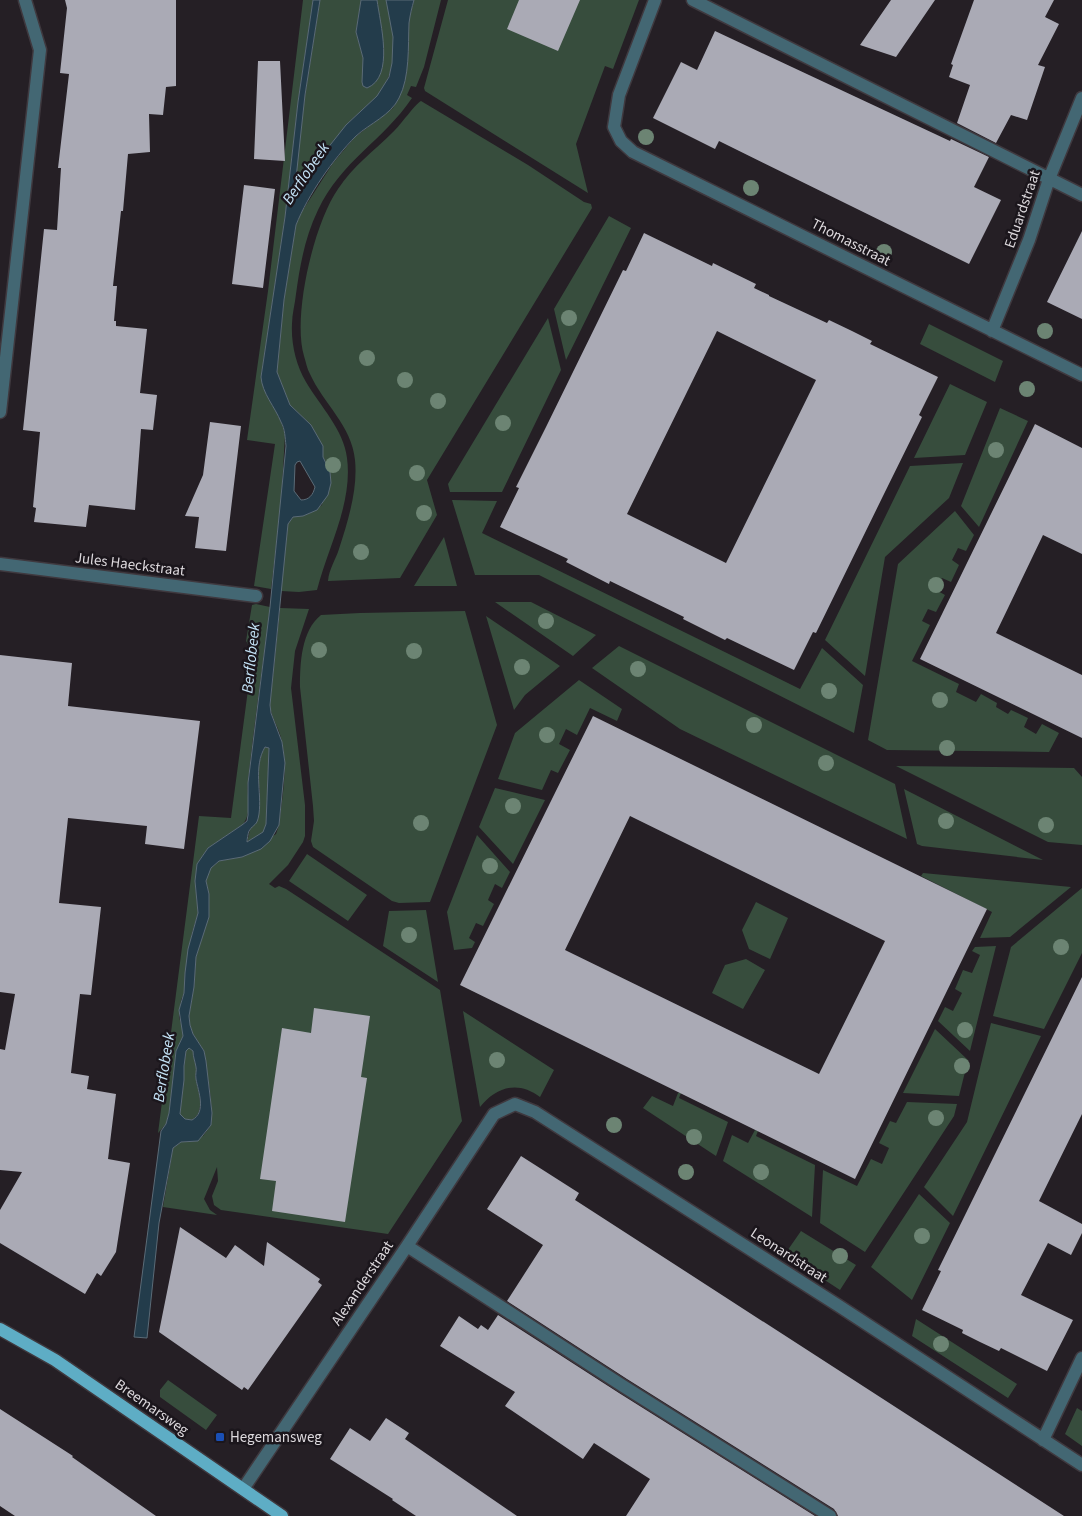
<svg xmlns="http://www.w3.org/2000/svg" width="1082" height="1516" font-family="'Source Sans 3',sans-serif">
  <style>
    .green { fill: #374d3d }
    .water { fill: #233c4b; stroke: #5b6b77; fill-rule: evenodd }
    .building { fill: #aaaab5; fill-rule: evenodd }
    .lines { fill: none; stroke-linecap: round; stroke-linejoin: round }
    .minor-casing { stroke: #3f393f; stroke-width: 15 }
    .major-casing { stroke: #3f393f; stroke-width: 15 }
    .minor { stroke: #436773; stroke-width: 12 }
    .major { stroke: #5eadc5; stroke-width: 12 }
    .tree { fill: #6c8473 }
    .transit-dot { fill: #1a4fb4; stroke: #1b161c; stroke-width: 2 }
    .labels { text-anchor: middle; stroke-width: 5; stroke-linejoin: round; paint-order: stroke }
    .street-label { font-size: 15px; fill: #ddd9dd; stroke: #1b161c }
    .poi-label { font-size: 15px; fill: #ddd9dd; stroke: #1b161c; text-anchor: start }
    .water-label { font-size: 16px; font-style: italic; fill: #c5e4f8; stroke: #1b161c }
  </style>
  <rect width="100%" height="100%" fill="#251f25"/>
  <path class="green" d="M303,0H313L298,102L285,217L261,377L282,424L285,435L281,504L271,589L254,586L275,444L247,440L268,291Z
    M320,0H361L356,32L363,58V86L384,52L377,0H386C397,29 399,70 378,95C368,106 355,115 345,127C326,149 311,174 293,198L305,95Z
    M414,0H441L424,67L416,87L411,86L407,95L412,98C383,141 341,161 318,210C305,237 300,265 296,294C295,304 292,314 292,324C291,344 296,365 306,382C320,406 344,430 347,458C353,503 328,547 317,590L299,592L281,591L288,524L293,517L310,513L322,505L326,463L323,457L322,446L311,425L290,405L277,372L284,300L296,225L301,213L333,163L355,137L393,108L404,85L409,20Z
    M448,0H639L613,69L605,66L576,144L588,193L425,91L424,88Z
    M421,101L528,165L584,202L591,204L592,208L427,480L437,515L400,578L328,581C329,569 336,559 339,549C348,521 358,489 355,460C352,426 323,403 310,374C307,369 306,362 304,356C292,316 314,223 338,189C353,166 374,151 393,132C400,126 415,104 421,101Z
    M609,216L631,228L566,360L554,309Z
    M548,318L561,370L502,492H450L448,484Z
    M929,324L1003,361L995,382L920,344Z
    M950,384L987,402L965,455L914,458Z
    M1000,408L1028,421L979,527L961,506Z
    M963,463L949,498L885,557L865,676L825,640L910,466Z
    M452,500L497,501L482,533L800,689L822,648L863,685L854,733L539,575H475Z
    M955,511L974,535L966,551L958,548L952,560L959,565L951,582L942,578L936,590L945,595L936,612L928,609L922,621L930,625L912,661L959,684L956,692L976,702L981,694L997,703L996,707L1008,714L1011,710L1028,718L1024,727L1036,734L1042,724L1059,733L1049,752L887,750L868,740L898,564Z
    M444,537L457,586H414Z
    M495,602H531L596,635L573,656Z
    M256,604L270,607C263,665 254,723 248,782C246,796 253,814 242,825L208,848L197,864L195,881L198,913L192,933L185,973L184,993L181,1000L179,1017L182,1027L183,1036L176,1051L175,1060L169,1113L166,1124L158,1133L199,816L231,818L253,652L246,641L252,605Z
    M280,608L309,609L295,651L291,688L305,805V836L303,842L288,865L269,884L275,888L279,886L286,889L440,990L462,1121L388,1234L221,1210L214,1205L212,1196L218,1181L217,1167L204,1199L210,1210L217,1215L163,1207L173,1148L181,1142H188L203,1136L211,1125L212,1113L210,1092L204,1051L193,1034L190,1025L189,1016L194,987L196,957L204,932L209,894L206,881L207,875L211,868L219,861L242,857L276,834L279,825C282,799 288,769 282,742C280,729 271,718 270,705Z
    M465,611L497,725L430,902L399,903L392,901L313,847L311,841L314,821L313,806L300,687C300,664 301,631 321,615L360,613Z
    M486,616L560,666L525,695L514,710Z
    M619,646L895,784L907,839L680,729L592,668Z
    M579,680L622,709L617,721L590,708L577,735L566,729L559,744L570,750L558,773L551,770L542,790L498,779L515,733Z
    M265,747L269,748L266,824L264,832L247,842L260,791C257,778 258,759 265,747Z
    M896,766L1074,768L1082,777V845L1048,842Z
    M495,788L545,800L513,864L479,827Z
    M904,789L1043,860L922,846L917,844Z
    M477,835L510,872L502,888L495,884L488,900L494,904L483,926L476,923L469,938L475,942L472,948L454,950L447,912Z
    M307,854L367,895L348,921L289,881Z
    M923,873L1071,887L1010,937L980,938L992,912L921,876Z
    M1082,888V953L1044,1029L993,1016L1011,947Z
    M756,902L788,918L770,959L749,949L742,930Z
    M426,910L438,982L383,946L389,911Z
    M996,946L970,1051L938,1021L945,1007L953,1011L962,993L955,989L963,970L972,973L980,955L972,951L975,947Z
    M746,959L765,970L743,1009L712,993L725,965Z
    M463,1011L554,1070L540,1097C518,1080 496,1087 480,1107Z
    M991,1023L1041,1036L953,1216L924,1187L967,1122Z
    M935,1029L968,1060L959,1096L903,1093Z
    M189,1048L193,1051C193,1057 195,1061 196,1067C197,1070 195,1074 196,1079C198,1091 206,1112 192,1120L185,1119L180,1114L184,1080V1066L186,1051Z
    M678,1093H681L679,1098L728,1122L716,1156L643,1108L652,1096L673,1106Z
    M907,1102L957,1104L954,1116L865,1252L820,1223L823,1170L857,1186L871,1159L882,1164L889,1148L879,1143L890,1121L896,1123Z
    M755,1130L758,1131L756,1136L815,1165L812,1217L723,1161L732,1135L748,1143Z
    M919,1194L950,1223L912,1300L871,1267Z
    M801,1231L856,1265L840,1290L785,1254Z
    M916,1319L1017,1384L1008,1398L912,1336Z
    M168,1380L217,1415L206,1430L160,1397V1390Z
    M1077,1408L1082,1411V1446L1065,1434Z"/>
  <path class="water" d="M313,0H320L305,95L294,197L327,149L346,125L377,96L389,77L392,63L393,37L386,0H414C412,7 410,15 409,23C408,46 410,77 399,98C391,115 369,124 356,136C333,159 308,195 296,225L284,300L277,372L290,405L311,425L323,446V457L330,472L331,483L328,495L317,510L303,516L293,517L288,524L270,705L271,713L282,742L285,763L279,825L270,841L261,849L242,857L219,861L211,868L206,881L209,894V917L196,957L194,987L189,1016L190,1025L193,1034L204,1051L206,1061L212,1113L211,1125L198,1141L181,1142L173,1148L159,1223L147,1338L134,1337L161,1131L166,1124L169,1113L175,1060L176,1051L183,1036L179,1010L184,993L185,973L188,949L198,913L195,881L197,864L208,848L242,825L247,821L248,815V783L270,607L286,446C285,437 285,429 281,422C275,407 262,393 261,377L285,217L298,102ZM300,461L315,487C313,495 309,500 301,500L294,491L295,465L297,462ZM265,747L269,748L266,824L263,832L247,842C247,839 248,834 249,831C254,823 257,827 259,814C262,792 253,767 265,747ZM189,1048L193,1051C193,1057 195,1061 196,1067C197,1070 195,1074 196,1079C198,1091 207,1112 192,1120L185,1119L180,1114L184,1080V1066L186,1051Z
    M361,0H377C380,23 395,77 367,88L363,86L362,82L363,58L356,32Z"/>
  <path class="building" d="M65,0H176V86L166,87L163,115L149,114L150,152L128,154L123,211H121L113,286H117L114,321H116V326L147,329L140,393L157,395L153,430L141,429L135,510L89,505L86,527L34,522L36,508L33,507L40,432L23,430L44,229L57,230L61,168H58L69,74L60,73L67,8Z
    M519,0H580L558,51L507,29Z
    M891,0H935L896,57L860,45Z
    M974,0H1054L1045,17L1059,24L1038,65L1045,67L1027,120L1011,115L996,143L957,123L970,85L949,77L953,65L951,64Z
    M715,31L950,141L951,139L989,157L974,187L1001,200L969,264L719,141L715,149L653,118L681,62L697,70Z
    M258,61H280L285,161L254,159Z
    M244,185L275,189L263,288L232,284Z
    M1082,231V319L1047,302Z
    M644,233L712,266L713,263L756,284L754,288L769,295V296L827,323L829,320L852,331L872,341L870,344L938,377L919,415L922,417L883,496L816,633L813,632L794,670L727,638L725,640L683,619L684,617L610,581L609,584L566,562L568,559L500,527L519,488L516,487L546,427L623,270L626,271ZM717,331L816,380L726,563L627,514Z
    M210,422L241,426L226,551L195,548L199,517L185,516L203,475Z
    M1035,424L1082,448V554L1043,535L996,633L1082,675V738L920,659Z
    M0,655L72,663L68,706L200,721L184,849L145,844L147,826L68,818L59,903L101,907L91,995L80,994L71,1073L89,1076L87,1089L116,1094L108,1159L130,1163L116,1252L101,1276L97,1273L85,1294L0,1243V1210L22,1172L0,1170V1049L5,1050L15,994L0,992Z
    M593,716L987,909L855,1179L460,985ZM630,816L885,941L819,1074L565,950Z
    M1082,977V1114L1039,1201L1082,1224V1233L1071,1255L1048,1243L1021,1295L1073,1320L1047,1371L1001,1348L999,1351L980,1342L962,1333L963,1330L922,1310L941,1271L938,1270Z
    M314,1008L370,1016L361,1077L367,1078L345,1222L272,1211L276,1181L260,1179L282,1028L311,1033Z
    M521,1156L579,1193L575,1200L1064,1516H838L834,1509L627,1379L507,1301L543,1245L487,1209Z
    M180,1227L226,1258L235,1245L264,1266L267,1242L320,1279L318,1282L322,1285L248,1390L244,1387L242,1390L159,1332Z
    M498,1315L619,1393L815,1516H626L650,1479L594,1443L583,1459L505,1406L515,1392L440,1346L459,1316L478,1329L481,1325L488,1330Z
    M0,1409L73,1456L72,1457L156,1516H15L0,1506Z
    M386,1418L409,1433L405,1439L517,1516H416L392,1500L393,1499L330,1459L350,1428L370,1441Z"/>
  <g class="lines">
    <defs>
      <path id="minor" d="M655,0L619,95L614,127L621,141L633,152L1082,375
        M693,0L1082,195
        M992,331L1029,240L1049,179L1082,98
        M0,412L40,50L25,0
        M0,564L256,596
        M407,1246L623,1386L830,1516
        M1043,1440L1082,1358
        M243,1489L407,1246L494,1114L515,1104L535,1112L839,1306L1082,1465"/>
      <path id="major" d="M0,1329L55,1360L282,1516"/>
    </defs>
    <use href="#minor" class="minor-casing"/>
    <use href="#major" class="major-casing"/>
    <use href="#minor" class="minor"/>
    <use href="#major" class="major"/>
  </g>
  <g class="tree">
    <circle cx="646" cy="137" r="8"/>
    <circle cx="751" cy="188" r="8"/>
    <circle cx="884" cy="252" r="8"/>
    <circle cx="569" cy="318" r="8"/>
    <circle cx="1045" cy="331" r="8"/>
    <circle cx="367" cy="358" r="8"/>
    <circle cx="405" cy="380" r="8"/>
    <circle cx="1027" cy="389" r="8"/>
    <circle cx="438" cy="401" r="8"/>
    <circle cx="503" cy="423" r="8"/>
    <circle cx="996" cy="450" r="8"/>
    <circle cx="333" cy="465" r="8"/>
    <circle cx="417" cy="473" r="8"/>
    <circle cx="424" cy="513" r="8"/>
    <circle cx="361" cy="552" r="8"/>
    <circle cx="936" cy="585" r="8"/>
    <circle cx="546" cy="621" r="8"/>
    <circle cx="319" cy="650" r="8"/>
    <circle cx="414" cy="651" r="8"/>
    <circle cx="522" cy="667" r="8"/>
    <circle cx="638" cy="669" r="8"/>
    <circle cx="829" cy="691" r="8"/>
    <circle cx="940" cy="700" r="8"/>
    <circle cx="754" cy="725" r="8"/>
    <circle cx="547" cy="735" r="8"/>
    <circle cx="947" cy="748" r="8"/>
    <circle cx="826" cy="763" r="8"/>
    <circle cx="513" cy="806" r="8"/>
    <circle cx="946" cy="821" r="8"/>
    <circle cx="421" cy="823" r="8"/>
    <circle cx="1046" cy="825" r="8"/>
    <circle cx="490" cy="866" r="8"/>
    <circle cx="409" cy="935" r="8"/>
    <circle cx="1061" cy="947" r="8"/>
    <circle cx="965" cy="1030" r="8"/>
    <circle cx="497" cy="1060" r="8"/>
    <circle cx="962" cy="1066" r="8"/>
    <circle cx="936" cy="1118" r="8"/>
    <circle cx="614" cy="1125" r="8"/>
    <circle cx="694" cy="1137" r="8"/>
    <circle cx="686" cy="1172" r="8"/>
    <circle cx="761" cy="1172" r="8"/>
    <circle cx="922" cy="1236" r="8"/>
    <circle cx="840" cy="1256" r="8"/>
    <circle cx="941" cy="1344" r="8"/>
  </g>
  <rect class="transit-dot" x="215" y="1432" width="10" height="10" rx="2.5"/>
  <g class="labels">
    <g class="street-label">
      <text transform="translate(1022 209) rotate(-71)" y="5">Eduardstraat</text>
      <text transform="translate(851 242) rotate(27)" y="5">Thomasstraat</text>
      <text transform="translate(130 564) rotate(7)" y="5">Jules Haeckstraat</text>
      <text transform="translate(789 1255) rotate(33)" y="5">Leonardstraat</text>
      <text transform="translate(362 1283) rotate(-56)" y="5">Alexanderstraat</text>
      <text transform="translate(152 1407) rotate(35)" y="5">Breemarsweg</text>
    </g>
    <g class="poi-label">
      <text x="230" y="1442">Hegemansweg</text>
    </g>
    <g class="water-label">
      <text transform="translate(305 173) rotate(-56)" y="6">Berflobeek</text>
      <text transform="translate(250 658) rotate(-84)" y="6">Berflobeek</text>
      <text transform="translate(163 1067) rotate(-81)" y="6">Berflobeek</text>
    </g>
  </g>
</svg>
